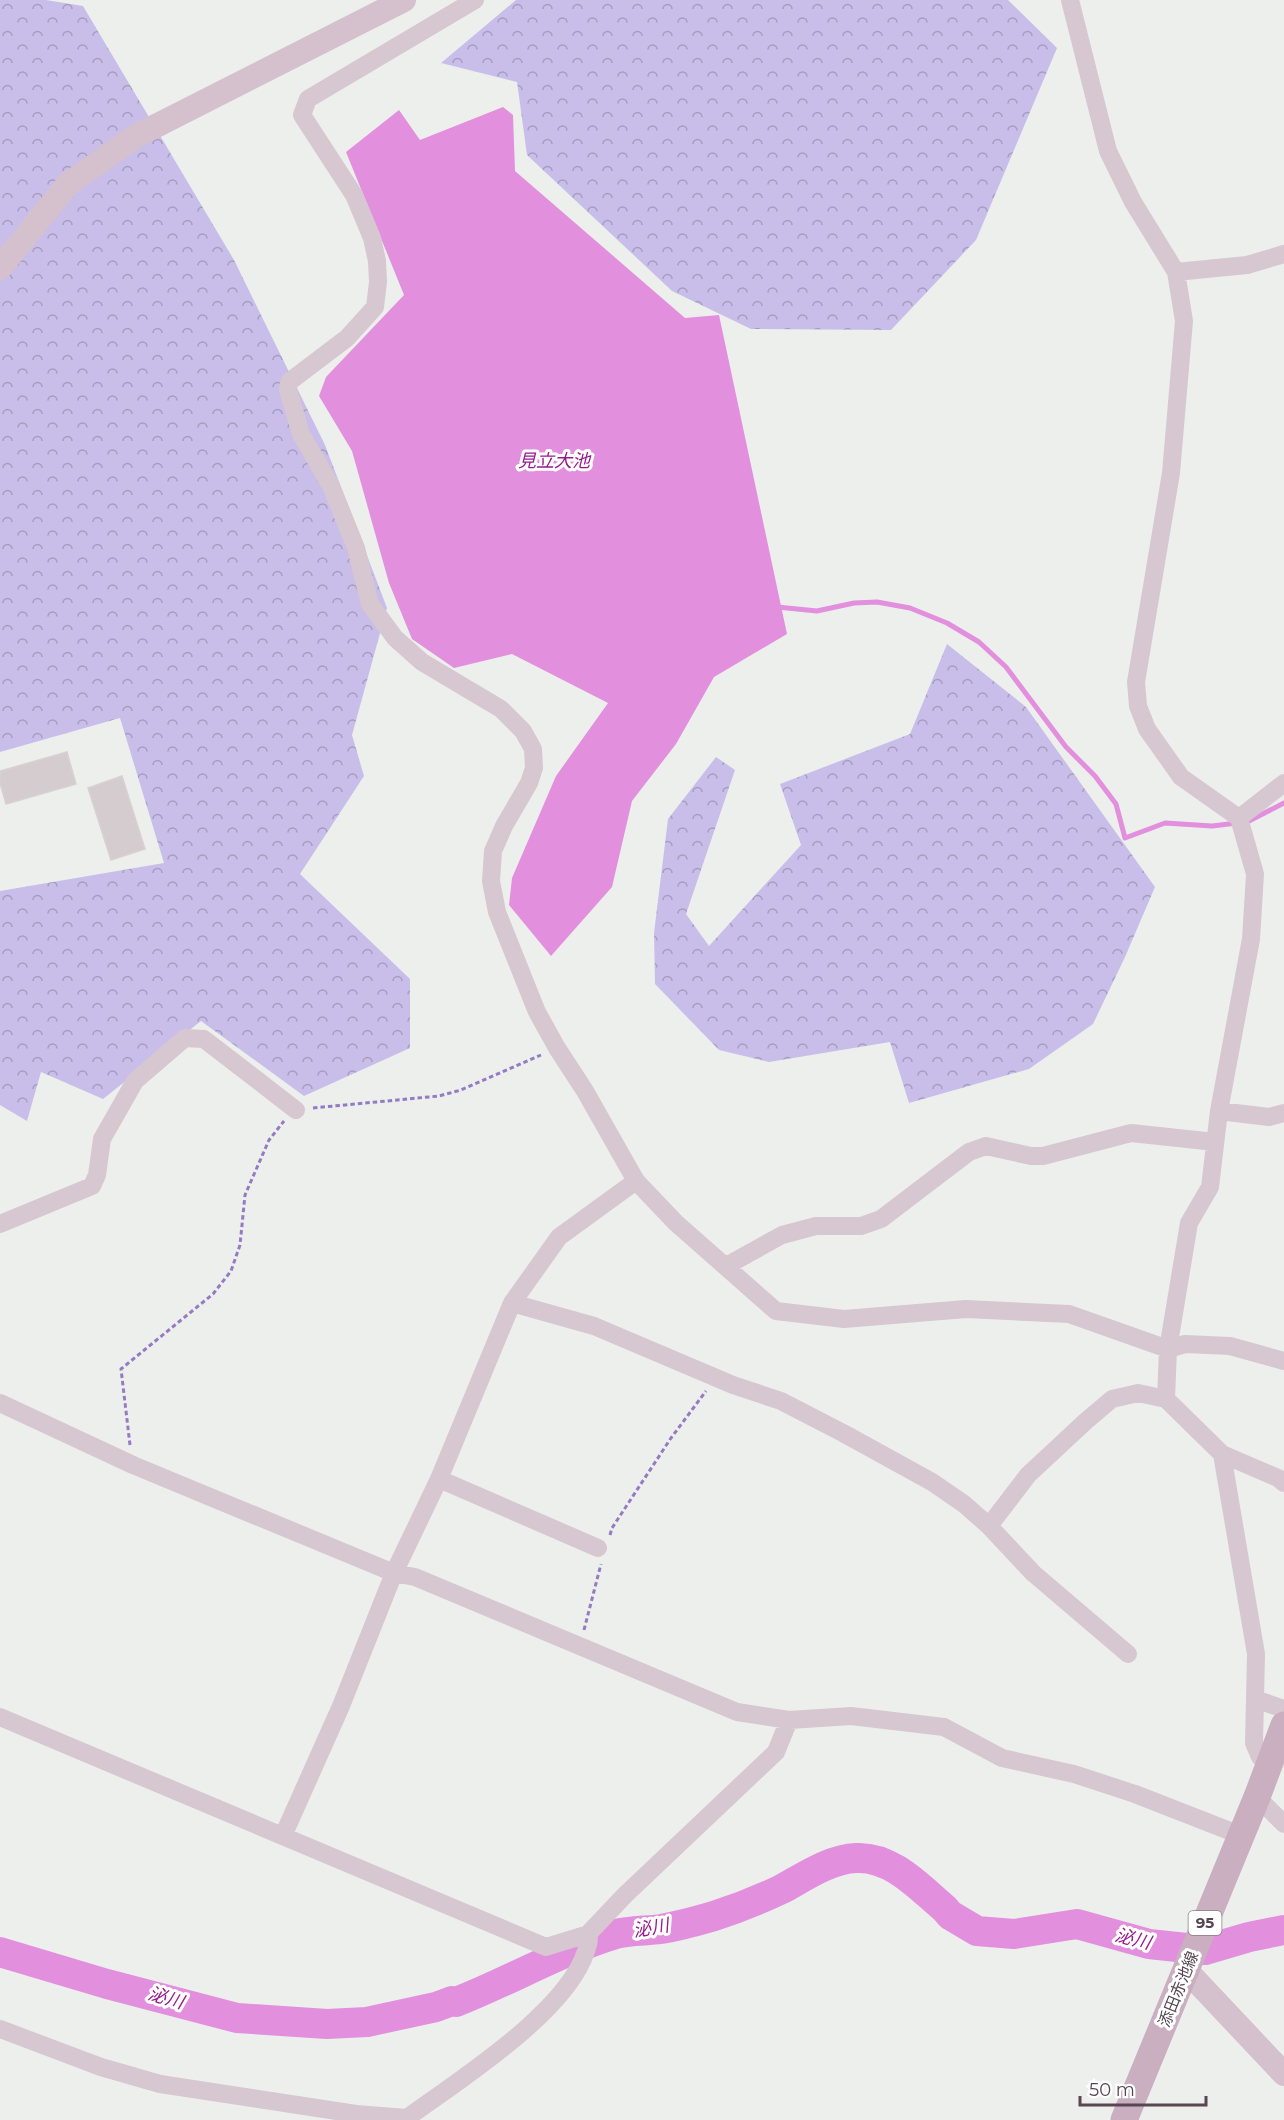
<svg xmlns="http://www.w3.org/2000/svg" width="1284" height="2120" font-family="Montserrat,'Noto Sans JP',sans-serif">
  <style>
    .forest { fill: url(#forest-crowns) }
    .water { fill: #e28fdd }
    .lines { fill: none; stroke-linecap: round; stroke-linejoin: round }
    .stream { stroke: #e28fdd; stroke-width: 5 }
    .river { stroke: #e28fdd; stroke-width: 30 }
    .building { fill: #d4cccf; stroke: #d8d1d4; stroke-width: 1.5 }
    .path { stroke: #957ac4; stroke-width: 3; stroke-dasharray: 4.5 3; stroke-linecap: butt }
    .street { stroke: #d6c7d1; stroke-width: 18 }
    .secondary { stroke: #d4c1cd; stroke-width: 24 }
    .primary { stroke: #c9afc0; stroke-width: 27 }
    .labels { text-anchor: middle; stroke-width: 6; stroke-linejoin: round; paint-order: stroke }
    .shield { fill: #fff; stroke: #8a7e86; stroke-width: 1.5 }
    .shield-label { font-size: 15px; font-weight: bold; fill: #584752 }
    .street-label { font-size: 16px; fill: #584752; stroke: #fff }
    .water-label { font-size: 18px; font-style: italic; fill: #981a8f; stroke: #fff }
  </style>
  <defs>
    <pattern id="forest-crowns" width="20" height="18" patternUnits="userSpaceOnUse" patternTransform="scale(1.5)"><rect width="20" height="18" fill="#c9bee9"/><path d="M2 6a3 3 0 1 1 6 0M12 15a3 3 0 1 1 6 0" fill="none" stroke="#a69cbf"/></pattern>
  </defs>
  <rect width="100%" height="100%" fill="#edefed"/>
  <path class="forest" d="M0,0H46L83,6L234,260L325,445L387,608L352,735L364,776L300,874L410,979V1048L304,1096L201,1021L103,1099L41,1072L27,1121L0,1105V891L164,863L120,718L0,752Z
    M516,0H1008L1057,48L976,240L891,330L751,329L672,291L527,155L517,82L441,63Z
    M947,644L1026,707L1155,887L1125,957L1093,1024L1029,1069L909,1103L890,1042L769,1062L719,1050L655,984L654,933L668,819L716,757L735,770L686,914L709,946L801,845L780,784L910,734Z"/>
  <path class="water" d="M503,107L513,115L515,171L685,318L719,315L787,634L714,677L676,744L632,801L612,887L551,956L509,905L512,878L556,776L608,703L512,654L454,668L412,639L389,583L352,451L319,396L326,377L404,295L346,152L399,110L420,140Z"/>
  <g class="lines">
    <path class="stream" d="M777,607L817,611L854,603L877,602L910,608L947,623L979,642L1006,667L1066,747L1095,776L1116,804L1125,838L1165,823L1212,826L1237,823
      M1247,822L1284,803"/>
    <path class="river" d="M0,1952L107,1984L237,2018L327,2024L367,2022L436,2007L452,2001L456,2002C510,1981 560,1951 616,1934C630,1930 646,1931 661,1929C678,1926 697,1921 714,1916C736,1909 761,1899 782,1889C804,1877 830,1859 856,1858C892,1856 920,1888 945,1909L950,1915L977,1931L1014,1934L1077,1924L1149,1944L1205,1950L1249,1937L1284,1930"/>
  </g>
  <path class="building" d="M67,752L76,784L6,804L0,783V771Z
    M122,776L145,849L111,860L88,788Z"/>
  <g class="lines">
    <path class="path" d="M313,1108L439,1096L461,1090L541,1055
      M130,1445L121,1369L213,1294L231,1271L240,1245L245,1195L269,1140L284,1121
      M610,1535L612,1528L671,1438L706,1391
      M584,1630L601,1564"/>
    <path class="street" d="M475,0L308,99L302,115L354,195L372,238L377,261L378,282L375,307L347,338L289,382L288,390L301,434L331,486L356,548L370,604L395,638L422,662L501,709L523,731L533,749L534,768L529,783L504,826L493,851L491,881L497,912L537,1012L557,1048L585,1091L636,1181L676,1223L776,1311L844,1319L966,1309L1069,1314L1168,1349L1185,1344L1230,1346L1284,1361
      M1070,0L1108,151L1133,202L1176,272L1184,321L1171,473L1136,682L1138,706L1147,729L1181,777L1239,818L1255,874L1251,939L1219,1111L1210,1187L1189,1223L1168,1349L1166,1399
      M1176,272L1247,265L1284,254
      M1239,818L1284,783
      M1219,1111L1269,1117L1284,1113
      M0,1224L92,1186L97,1175L102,1139L135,1081L185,1038L204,1039L296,1110
      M726,1266L782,1235L816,1226H861L881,1219L969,1152L986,1146L1031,1156H1043L1131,1133L1215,1142
      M512,1303L594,1326L733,1385L781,1401L843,1433L932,1482L964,1504L989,1526L1033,1573L1128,1654
      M0,1403L133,1465L394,1573L415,1577L737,1712L789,1720L851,1716L944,1727L1002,1758L1074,1774L1135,1794L1240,1835
      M1222,1454L1256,1654L1254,1743L1260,1757L1270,1763
      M439,1479L598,1548
      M989,1526L1028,1475L1086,1421L1112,1399L1138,1393L1166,1399L1222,1454L1278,1478L1284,1483
      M1255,1699L1284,1709
      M0,1717L546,1947L588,1934L625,1895L776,1752L789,1720
      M1257,1797L1284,1824
      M283,1836L341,1706L394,1573L439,1479L512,1303L559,1237L636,1181
      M0,2029L101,2067L160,2084L356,2114L407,2118C459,2080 567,2012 586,1951C588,1945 590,1940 588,1934"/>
    <path class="secondary" d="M0,268L68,184L136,136L404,0
      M1186,1970L1284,2074"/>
    <path class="primary" d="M1124,2120L1257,1797L1284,1725"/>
  </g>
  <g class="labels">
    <rect class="shield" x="1188.5" y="1911" width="33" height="24" rx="4.5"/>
    <g class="shield-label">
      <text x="1205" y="1928">95</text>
    </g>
    <g class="street-label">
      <text transform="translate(1178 1989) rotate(-68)" y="6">添田赤池線</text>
    </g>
    <g class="water-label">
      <text x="554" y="467">見立大池</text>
      <text transform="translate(651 1928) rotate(-10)" y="6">泌川</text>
      <text transform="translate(1133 1939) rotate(14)" y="6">泌川</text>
      <text transform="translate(166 1998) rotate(16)" y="6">泌川</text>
    </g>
  </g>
  <path d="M1080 2096v9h126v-9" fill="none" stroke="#584752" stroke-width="3"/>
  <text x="1089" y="2096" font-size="18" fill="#584752" stroke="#ffffff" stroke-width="4.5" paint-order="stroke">50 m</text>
</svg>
